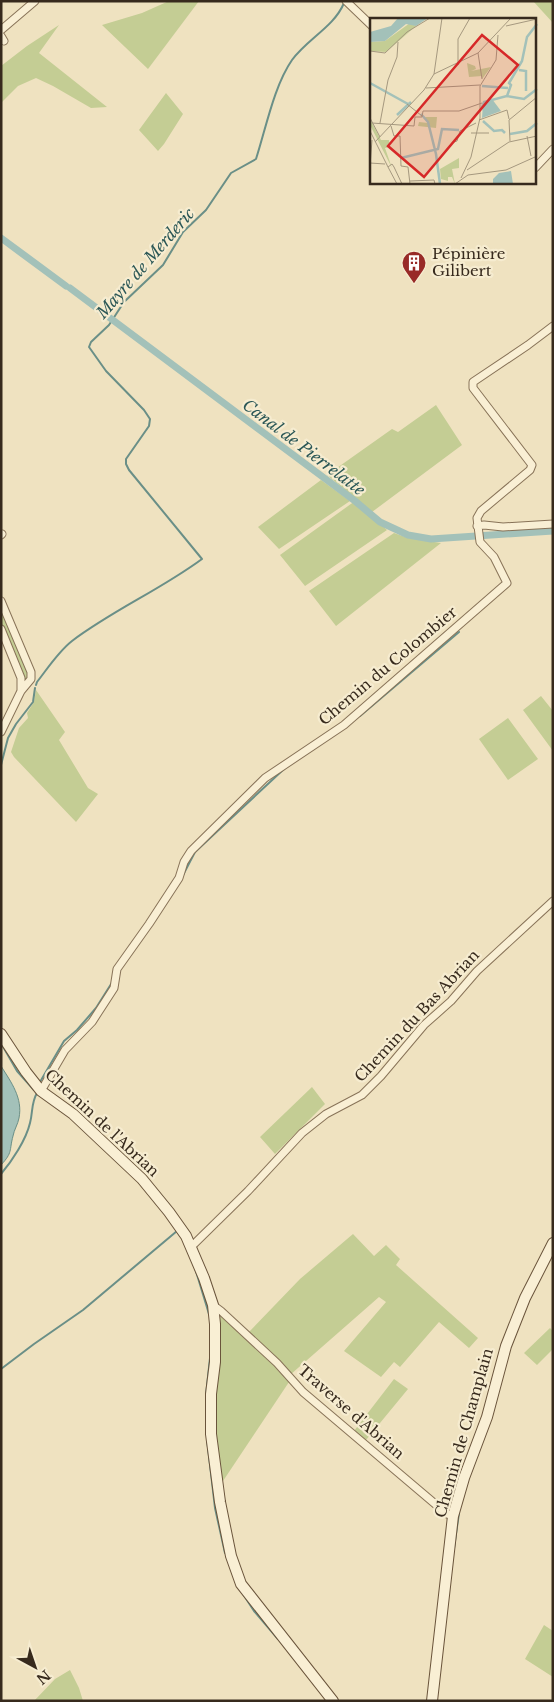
<svg xmlns="http://www.w3.org/2000/svg" width="554" height="1702" font-family="'Libre Baskerville',serif">
  <style>
    .green { fill: #c4cd94 }
    .water { fill: #a3c1b9; stroke: #6a8f87 }
    .lines { fill: none; stroke-linecap: round; stroke-linejoin: round }
    .stream { stroke: #6a8f87; stroke-width: 2 }
    .canal { stroke: #a3c1b9; stroke-width: 7 }
    .street-casing { stroke: #887358; stroke-width: 9 }
    .secondary-casing { stroke: #6a543b; stroke-width: 12 }
    .street { stroke: #f9efd4; stroke-width: 7 }
    .secondary { stroke: #f9efd4; stroke-width: 10 }
    .labels { text-anchor: middle; stroke-width: 4.5; stroke-linejoin: round; paint-order: stroke }
    .poi-label { font-size: 15px; fill: #372a1d; stroke: #f6ecd0; text-anchor: start }
    .street-label { font-size: 15px; fill: #372a1d; stroke: #f6ecd0 }
    .water-label { font-size: 16px; font-style: italic; fill: #2b5756; stroke: #f6ecd0 }
    .inset-river { fill: none; stroke: #a3c1b9; stroke-width: 2.5 }
    .inset-road { fill: none; stroke: #a5987f; stroke-width: 1 }
    .view { fill: #d62828; fill-opacity: 0.15; stroke: #d62828; stroke-width: 2.5 }
    .inset-edge { fill: none; stroke: #372a1d; stroke-width: 2.5 }
  </style>
  <rect width="100%" height="100%" fill="#efe2c0"/>
  <path class="green" d="M169,1H199L148,69L102,25L142,13Z
    M533,1H553V23Z
    M59,25L39,53L107,107L91,108L53,86L36,78L18,86L1,103V66L27,46Z
    M166,93L183,114L164,144L158,151L139,130Z
    M436,405L462,445L372,512L327,475L392,429L398,432Z
    M321,480L350,501L279,549L258,527Z
    M355,501L387,530L305,586L280,555Z
    M394,533L408,538L441,543L336,626L309,591Z
    M1,605L30,672L26,681L1,632Z
    M36,690L65,732L59,740L88,788L98,794L76,822L14,757L11,752L19,728L28,718L27,713L34,702Z
    M541,696L553,711V751L523,710Z
    M508,718L538,759L508,780L479,739Z
    M312,1087L325,1104L275,1154L260,1137Z
    M353,1234L374,1256L386,1245L400,1259L396,1265L478,1338L469,1348L439,1322L400,1367L394,1362L381,1377L344,1351L386,1302L379,1297L290,1375L248,1333L300,1279Z
    M220,1314L273,1363L289,1382L221,1484L214,1437L216,1392L220,1364L221,1335Z
    M550,1328L553,1331V1349L537,1365L524,1353Z
    M394,1379L408,1389L366,1440L354,1431Z
    M544,1625L553,1631V1677L525,1659Z
    M70,1670L79,1688L83,1701H34L55,1679Z"/>
  <path class="water" d="M1,1066C11,1082 23,1098 19,1118C18,1124 14,1130 13,1136C9,1151 13,1152 1,1165Z"/>
  <g class="lines">
    <path class="stream" d="M36,685L37,682C48,668 58,652 72,641C113,610 160,590 202,559L129,470L126,464V459L149,426L150,419L144,410L106,371L89,347L91,342L109,325L124,302L163,265L183,232L206,210L231,173L256,159C266,128 274,86 292,60C307,39 334,27 344,3
      M360,716L459,632
      M1,765L8,738L16,724L33,702L35,688
      M182,877L195,852L284,769
      M1,1043L17,1071L34,1090
      M40,1082L64,1041L77,1030L96,1008L113,981
      M1,1174C12,1161 26,1140 30,1123C33,1112 31,1103 37,1093
      M195,1268L209,1314
      M1,1369L34,1344L83,1310L177,1231
      M206,1395L210,1358
      M206,1404V1415
      M207,1439L215,1508L225,1553
      M454,1548L459,1513
      M243,1594L254,1611L278,1639"/>
    <path class="canal" d="M1,238L66,286
      M70,288L355,501L380,522L408,535L431,539L553,531"/>
    <defs>
      <path id="street" d="M346,1L372,26
        M1,30L35,1
        M1,36L4,41
        M535,168L553,149
        M477,526L484,525L503,527L553,524
        M1,535L2,534
        M1,601L31,672V679L21,691L1,732
        M1,629L21,678V691
        M41,1091L65,1050L92,1022L114,988L117,969L149,924L179,878L184,862L191,851L265,778L344,725L507,583L494,557L480,542L477,518L481,511L530,470L532,465L473,388V382L528,345L553,326
        M191,1247L248,1191L302,1133L326,1114L362,1095L381,1076L424,1025L451,1001L477,971L553,901
        M213,1305L221,1311L277,1363L303,1392L447,1514L453,1516"/>
      <path id="secondary" d="M1,1034L26,1072L41,1091L73,1114L142,1179L169,1212L186,1236L204,1278L213,1305L215,1324V1362L211,1394V1434L220,1502L231,1556L241,1584L333,1701
        M432,1701L453,1516L464,1478L487,1417L506,1346L525,1298L553,1243"/>
    </defs>
    <use href="#street" class="street-casing"/>
    <use href="#secondary" class="secondary-casing"/>
    <use href="#street" class="street"/>
    <use href="#secondary" class="secondary"/>
  </g>
  <defs>
    <symbol id="building-pin" viewBox="-11 -11 22 30"><path d="M0 17L-7.5 6A9.5 9.5 0 1 1 7.5 6Z" fill="#982a27" stroke="#f6ecd0"/><path d="M-4-6H4V6H1V3H-1V6H-4ZM-2.5-4.3h1.7v1.8h-1.7ZM.8-4.3h1.7v1.8H.8ZM-2.5-1h1.7V.8h-1.7ZM.8-1h1.7V.8H.8Z" fill="#fff"/></symbol>
  </defs>
  <g fill-rule="evenodd">
    <use href="#building-pin" x="400" y="249" width="28" height="38"/>
  </g>
  <g class="labels">
    <g class="poi-label">
      <text x="432" y="259">Pépinière<tspan x="432" dy="17">Gilibert</tspan></text>
    </g>
    <g class="street-label">
      <text transform="translate(388 666) rotate(-40)" y="5">Chemin du Colombier</text>
      <text transform="translate(417 1016) rotate(-47)" y="5">Chemin du Bas Abrian</text>
      <text transform="translate(102 1123) rotate(43)" y="5">Chemin de l'Abrian</text>
      <text transform="translate(351 1412) rotate(41)" y="5">Traverse d'Abrian</text>
      <text transform="translate(464 1433) rotate(-74)" y="5">Chemin de Champlain</text>
    </g>
    <g class="water-label">
      <text transform="translate(145 263) rotate(-49)" y="6">Mayre de Merderic</text>
      <text transform="translate(304 447) rotate(37)" y="6">Canal de Pierrelatte</text>
    </g>
  </g>
  <g transform="translate(370 18)">
    <rect width="166" height="166" fill="#efe2c0"/>
    <path d="M40,5L46,8L16,34L0,33V24L15,23ZM97,45L105,48L106,51L101,53L121,49L112,61V58L99,59ZM55,99H67L66,110L48,108L49,104L58,105ZM0,101L11,122H19L20,129L15,130L22,150L0,107ZM89,140V150L82,151L85,166L82,159H78V163L71,161L70,151Z" fill="#c4cd94"/>
    <path d="M28,0H58L46,8L36,6L15,23L0,24V14L21,8ZM122,81L131,93L112,100L113,86ZM141,153L143,166H123V161L129,155Z" fill="#a3c1b9"/>
    <path class="inset-river" d="M149,52L156,53V73M0,65L38,86M112,68L138,70M137,78L154,81L167,71M111,92L114,84L137,78L141,67L139,65L152,43L157,19L167,6M51,96L58,104L66,136M27,97L41,84M113,103L124,113L132,112L135,115M140,116L157,113L167,105M66,136L70,166M31,140L68,131L72,111L89,112"/>
    <path class="inset-road" d="M136,8L167,1M0,33L15,35L37,14L60,0M108,35L112,61M88,47V21L100,0M64,56L72,0M56,70L110,67M37,86L52,98M0,100L10,119M109,102L137,92L139,101M2,105L44,108L45,99H52L53,93H89L112,85M10,105L18,62L27,39L28,24M21,108L24,118H30L31,148L38,149L40,166M0,113L18,149M101,115H119M157,118L161,138M140,123L139,102L167,79M5,124L54,72L64,56L108,35L141,0M84,124L87,123L90,113L106,105M0,145L15,146M0,148L2,122M24,149L22,146L18,149L27,166M24,149L32,166M97,152L139,124L167,118M91,160L101,139L110,100V68L126,42L128,17M40,163L64,162L65,166M85,166L98,157L136,152L165,139"/>
    <path class="view" d="M112,17L148,47L54,159L18,128Z"/>
    <rect width="166" height="166" class="inset-edge"/>
  </g>
  <rect width="554" height="1702" fill="none" stroke="#372a1d" stroke-width="5"/>
  <g transform="translate(35 1667) rotate(140)" stroke="#f6ecd0" stroke-width="4" paint-order="stroke">
  <path d="M0-4L9 19L0 12L-9 19Z" fill="#372a1d"/>
  <text y="-8" font-size="14" font-weight="bold" text-anchor="middle" fill="#372a1d">N</text>
  </g>
</svg>
